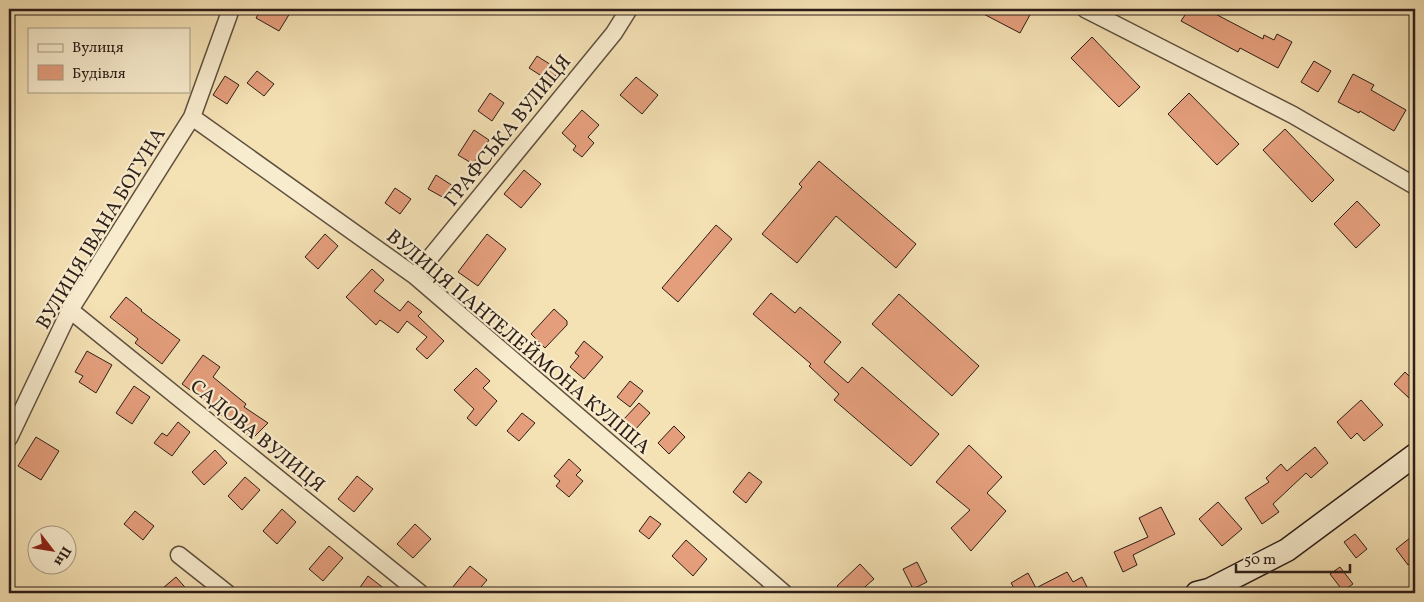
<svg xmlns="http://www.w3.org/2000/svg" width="1424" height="602" font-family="Vollkorn,serif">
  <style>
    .building { fill: #e49e7c; stroke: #2d1e18 }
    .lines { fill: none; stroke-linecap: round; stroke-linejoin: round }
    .street-casing { stroke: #5f4f3f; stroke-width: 19 }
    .secondary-casing { stroke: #2d1e18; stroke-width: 25 }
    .street { stroke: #f8ecce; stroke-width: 16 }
    .secondary { stroke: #f8ecce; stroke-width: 22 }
    .labels { text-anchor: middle; stroke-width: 4.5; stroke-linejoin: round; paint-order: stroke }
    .street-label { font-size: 20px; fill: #2d1e18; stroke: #f8ecce }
  </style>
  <rect width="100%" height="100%" fill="#f4e1b4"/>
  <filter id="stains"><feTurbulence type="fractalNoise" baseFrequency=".004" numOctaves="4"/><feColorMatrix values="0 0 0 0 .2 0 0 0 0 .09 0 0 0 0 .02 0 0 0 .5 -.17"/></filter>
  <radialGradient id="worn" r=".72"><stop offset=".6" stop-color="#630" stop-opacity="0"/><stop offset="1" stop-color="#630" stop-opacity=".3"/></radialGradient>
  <path class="building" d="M261,9H283L290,13L279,31L256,18Z
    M974,9H1023L1031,13L1020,33Z
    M1189,9H1206L1263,39L1264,35L1274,40L1277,34L1292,42L1278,68L1240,48L1238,52L1181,21Z
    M1092,37L1140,87L1119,107L1071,58Z
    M537,56L559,70L551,82L529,68Z
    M1314,61L1331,71L1318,92L1301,82Z
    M257,71L274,84L264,96L247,83Z
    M1353,74L1374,85L1371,90L1406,110L1394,131L1360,111L1359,113L1338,102Z
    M225,76L239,85L227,104L213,95Z
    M636,77L658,95L642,114L620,95Z
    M490,93L504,103L492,121L478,111Z
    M1189,93L1239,144L1217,165L1168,114Z
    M582,110L599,125L588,137L594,143L582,157L573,150L576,146L562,133Z
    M1285,129L1334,180L1312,202L1263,150Z
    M474,130L489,140L473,164L458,155Z
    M819,161L916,244L896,268L836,216L797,263L762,234L802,187L799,184Z
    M524,170L541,184L521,208L504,194Z
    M436,175L453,186L446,199L428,189Z
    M395,188L411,199L400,214L385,203Z
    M1357,201L1380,225L1356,248L1334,224Z
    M716,225L732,239L678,302L662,288Z
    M325,234L338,246L318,269L305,257Z
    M487,234L506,249L478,286L458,272Z
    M372,269L384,280L374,291L400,311L408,301L422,312L418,316L444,341L427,359L416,349L427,337L407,321L398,333L380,320L376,325L346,297Z
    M771,293L795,313L800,307L841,342L824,362L848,383L862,367L939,434L911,466L834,400L839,394L809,366L811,364L753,314Z
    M899,294L979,366L952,396L872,324Z
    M126,297L142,310L141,311L180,340L162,364L135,343L138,339L110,317Z
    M554,309L567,321V325L545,348L531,334Z
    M584,341L603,357L584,379L570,367L579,356L575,353Z
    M87,351L112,365L96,393L79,382L83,376L75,372Z
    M203,355L220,367L213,377L246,404L244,407L268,423L252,439L215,410L216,409L182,384Z
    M476,368L490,381L483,388L497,401L476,426L467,418L474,409L454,390Z
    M1405,372L1415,382V391L1409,398L1394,384Z
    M630,381L643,391L630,407L617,397Z
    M134,386L150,397L132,424L116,413Z
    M1361,400L1383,425L1364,441L1357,433L1351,439L1337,422Z
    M639,403L650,413L635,430L623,420Z
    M522,413L535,423L519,441L507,431Z
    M178,422L190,432L172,456L154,443L162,433L167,436Z
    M674,426L685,437L669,454L658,443Z
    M36,437L59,451L41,480L18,466Z
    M969,445L1002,477L987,493L1006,511L971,551L951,528L970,510L936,482Z
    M1315,447L1328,463L1311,478L1306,473L1273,504L1279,512L1262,524L1245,498L1269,482L1266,478L1281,464L1287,471Z
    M215,450L227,463L204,485L192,472Z
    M569,459L581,470L576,475L583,481L569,497L556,486L560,481L554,476Z
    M749,472L762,482L746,503L733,492Z
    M357,476L373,489L354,512L338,499Z
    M245,477L260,490L242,510L228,496Z
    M1218,502L1242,529L1222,546L1199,519Z
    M1161,507L1175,534L1133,555L1137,565L1123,572L1114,552L1148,537L1139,518Z
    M282,509L296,522L277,544L263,531Z
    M135,511L154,526L143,540L124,524Z
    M650,516L661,524L649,539L639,531Z
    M415,524L431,539L413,558L397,544Z
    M1355,534L1367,549L1356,558L1344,542Z
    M1415,534V559L1408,565L1396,549Z
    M686,540L707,559L693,576L672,556Z
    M329,546L343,558L323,581L309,569Z
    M917,562L927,582L913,589L903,569Z
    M860,564L874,579L858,593H844L837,586Z
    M470,566L487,580L476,593H448Z
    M1340,567L1353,584L1343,591L1330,574Z
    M1067,572L1073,582L1082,577L1090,593H1017L1011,583L1028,573L1036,588Z
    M368,576L390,593H356Z
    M176,577L190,593H157Z"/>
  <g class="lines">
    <defs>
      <path id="street" d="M1085,9L1293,115L1415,186
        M192,117L415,276L784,593
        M415,276L614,33L629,9
        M70,310L420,593
        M9,438L70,310L192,117L231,9
        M179,555L227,593"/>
      <path id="secondary" d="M1197,593L1209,590L1287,550L1415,455"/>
    </defs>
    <use href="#street" class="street-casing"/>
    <use href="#secondary" class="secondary-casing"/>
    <use href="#street" class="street"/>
    <use href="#secondary" class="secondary"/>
  </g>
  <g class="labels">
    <g class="street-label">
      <text transform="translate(507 130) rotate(-51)" y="7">ГРАФСЬКА ВУЛИЦЯ</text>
      <text transform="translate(100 228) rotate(-59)" y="7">ВУЛИЦЯ ІВАНА БОГУНА</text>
      <text transform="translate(519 341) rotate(40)" y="7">ВУЛИЦЯ ПАНТЕЛЕЙМОНА КУЛІША</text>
      <text transform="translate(258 435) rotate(39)" y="7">САДОВА ВУЛИЦЯ</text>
    </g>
  </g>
  <rect width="1424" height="602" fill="none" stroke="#f4e1b4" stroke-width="30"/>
  <rect x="10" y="10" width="1404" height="582" fill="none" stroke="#2d1e18" stroke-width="2.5"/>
  <rect x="15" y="15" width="1394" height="572" fill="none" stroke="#2d1e18"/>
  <rect x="28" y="28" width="162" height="65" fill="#f8ecce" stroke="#a79a85"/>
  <rect x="38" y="44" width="25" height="8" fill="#f8ecce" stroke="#a79a85"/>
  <text x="72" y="52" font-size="15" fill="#2d1e18">Вулиця</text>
  <rect x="38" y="65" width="25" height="15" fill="#e49e7c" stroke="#a79a85"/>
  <text x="72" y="78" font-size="15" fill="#2d1e18">Будівля</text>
  <g transform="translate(52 550) rotate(121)"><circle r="24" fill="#f8ecce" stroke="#a79a85"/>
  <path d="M0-4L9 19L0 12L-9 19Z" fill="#8f2418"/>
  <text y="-8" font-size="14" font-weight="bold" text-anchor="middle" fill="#2d1e18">Пн</text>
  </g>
  <path d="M1236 564v8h114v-8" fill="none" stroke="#2d1e18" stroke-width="2.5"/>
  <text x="1244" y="564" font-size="15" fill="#2d1e18" stroke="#f8ecce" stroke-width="4" paint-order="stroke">50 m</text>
  <rect width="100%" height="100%" filter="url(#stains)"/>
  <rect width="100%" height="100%" fill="url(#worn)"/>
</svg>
